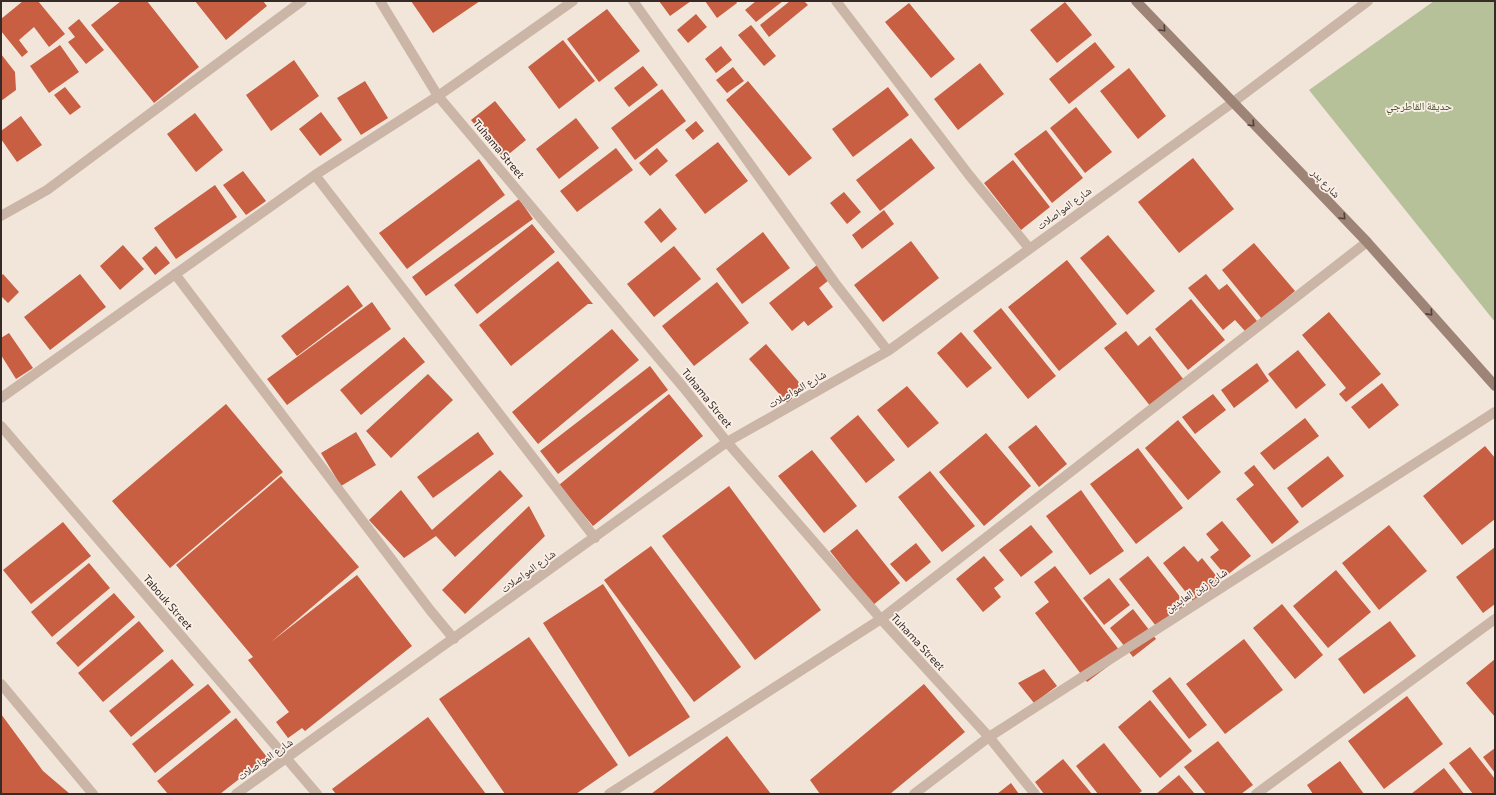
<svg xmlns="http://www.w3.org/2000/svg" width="1496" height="795" font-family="'Exo 2','Noto Naskh Arabic',sans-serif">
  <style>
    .green { fill: #b6c19a }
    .building { fill: #c85e42 }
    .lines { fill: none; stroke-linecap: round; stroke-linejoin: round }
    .minor { stroke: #cab5a6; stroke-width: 10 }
    .secondary { stroke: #9e8477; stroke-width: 10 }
    .oneway { stroke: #50413b }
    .labels { text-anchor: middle; stroke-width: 3.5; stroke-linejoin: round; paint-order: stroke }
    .park-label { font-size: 11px; fill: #47552a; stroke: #faf0e7 }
    .street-label { font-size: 11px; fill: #362b27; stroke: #faf0e7 }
  </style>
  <rect width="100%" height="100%" fill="#f2e6da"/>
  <path class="green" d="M1434,1H1495V322L1309,90Z"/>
  <path class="building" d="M23,1H38L65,34L49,47L34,27L19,40L28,52L22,57L1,31V19Z
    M121,1H147L199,67L154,103L91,25Z
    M195,1H263L267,6L226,40Z
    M411,1H480L433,33Z
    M659,1H691L670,16Z
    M705,1H736L737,3L717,18Z
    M756,1H783L756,22L745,10Z
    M790,1H804L808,5L769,37L760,25Z
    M1065,2L1092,35L1057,63L1030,30Z
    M909,3L955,59L931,78L885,22Z
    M607,9L640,51L599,82L567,39Z
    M696,14L707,27L688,43L677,30Z
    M79,19L104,50L86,64L68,42L75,37L68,28Z
    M751,25L776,56L764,66L738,35Z
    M563,40L595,81L559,109L528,67Z
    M1095,42L1115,67L1069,104L1049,79Z
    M60,45L79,72L49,93L30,66Z
    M721,46L732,60L716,73L705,59Z
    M1,54L15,72L16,90L1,101Z
    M294,60L319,96L271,131L246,95Z
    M980,63L1004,94L958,130L934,99Z
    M643,66L658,85L629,107L614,88Z
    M733,67L744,81L727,93L716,80Z
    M1129,68L1166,116L1138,139L1100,91Z
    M365,81L388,118L361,135L337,98Z
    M748,81L812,158L789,176L726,100Z
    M65,87L81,107L70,115L54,95Z
    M888,87L909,115L853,157L832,129Z
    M662,89L686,121L635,160L611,128Z
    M495,101L526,140L503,159L471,120Z
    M1076,107L1112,152L1085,173L1050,128Z
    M321,112L342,140L320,156L299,129Z
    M195,113L223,150L196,172L167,134Z
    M21,116L42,145L17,162L1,139V131Z
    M576,118L599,148L559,179L536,149Z
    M696,121L704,131L693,140L685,130Z
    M1046,130L1083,178L1052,203L1014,154Z
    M911,138L935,168L880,211L856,180Z
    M718,142L748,181L705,214L675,175Z
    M616,148L633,170L577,212L560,191Z
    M657,148L668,161L650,176L639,163Z
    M1193,158L1234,209L1179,253L1138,202Z
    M479,159L505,195L407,269L379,233Z
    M1013,160L1050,207L1021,230L984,183Z
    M243,171L266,201L246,215L223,185Z
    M215,185L237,217L176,259L154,228Z
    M844,192L861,212L847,224L830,203Z
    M519,199L533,219L426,296L412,277Z
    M660,208L677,229L661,243L644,222Z
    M884,210L894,224L862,249L852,235Z
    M532,224L555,252L477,314L454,285Z
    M763,232L790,268L742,304L716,269Z
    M1108,235L1155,291L1127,315L1080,258Z
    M911,241L939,278L883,322L854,285Z
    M1254,243L1295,291L1262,319L1222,270Z
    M123,245L144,269L120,290L100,266Z
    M156,246L170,263L155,275L142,258Z
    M674,246L701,279L654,317L627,284Z
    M1067,260L1117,324L1059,371L1008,307Z
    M558,261L593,304H588L511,366L479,325Z
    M817,265L829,280L819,288L833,307L808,326L804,321L792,331L769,303Z
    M3,274L19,292L8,303L1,296V276Z
    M80,274L106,307L50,350L24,317Z
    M1206,274L1219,290L1227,284L1257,321L1245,331L1235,320L1223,330L1188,288Z
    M717,282L749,323L694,366L662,326Z
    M348,285L363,306L297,356L281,336Z
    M1191,299L1225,340L1188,370L1155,329Z
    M372,302L391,329L287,405L267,379Z
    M1001,308L1056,376L1028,399L973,331Z
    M1329,312L1381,374L1346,402L1339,394L1346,388L1302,335Z
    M612,329L639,360L538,444L512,412Z
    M1126,331L1138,346L1150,336L1184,380L1151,407L1104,348Z
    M961,332L992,368L967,388L937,353Z
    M9,333L33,368L16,379L1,355V338Z
    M404,337L425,362L361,415L340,390Z
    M766,344L804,388L787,403L749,359Z
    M1298,350L1326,385L1296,409L1268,374Z
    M1257,363L1269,381L1234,408L1221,390Z
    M650,366L668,390L558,474L540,451Z
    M428,374L453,400L391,458L366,431Z
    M1382,383L1399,405L1369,429L1351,407Z
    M907,386L939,423L908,448L877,410Z
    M669,394L703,436L593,526L559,485Z
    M1213,394L1226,410L1195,434L1182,417Z
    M226,404L283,472L170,568L112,501Z
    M858,415L895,460L866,483L830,438Z
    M1305,418L1319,436L1274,470L1260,453Z
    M1178,420L1221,472L1188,500L1145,448Z
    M1036,425L1067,464L1039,487L1008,447Z
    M356,432L376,465L341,486L321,453Z
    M478,432L494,454L433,498L417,477Z
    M986,433L1031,486L984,526L939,472Z
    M1485,446L1495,458V519L1462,545L1423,496Z
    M1138,448L1183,508L1136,544L1090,484Z
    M812,450L857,506L824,533L778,476Z
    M1328,456L1344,476L1302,508L1287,488Z
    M1254,465L1299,522L1272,544L1236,499L1254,485L1244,473Z
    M500,470L523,496L455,557L436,536L404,558L369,520L401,490L432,530Z
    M930,471L975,526L942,552L898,497Z
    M281,476L359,567L271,642L357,575L412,646L305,731L302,728L288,738L276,722L289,712L248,660L253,657L176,565Z
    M729,486L821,610L755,660L662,536Z
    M1081,490L1124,551L1090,575L1046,516Z
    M529,506L545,536L465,614L442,590Z
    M1222,521L1251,556L1226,576L1210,557L1219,550L1206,534Z
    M63,522L91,556L31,604L3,570Z
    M1031,525L1053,552L1021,577L999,550Z
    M1389,525L1427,571L1379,610L1342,563Z
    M857,529L900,583L873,605L830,551Z
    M916,543L931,562L906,582L890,564Z
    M651,546L741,667L694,702L604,580Z
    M1184,546L1198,562L1202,558L1222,583L1195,604L1163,563Z
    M1495,547V604L1483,613L1456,577Z
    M984,556L1004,580L994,588L1001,597L983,612L956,579Z
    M1148,556L1189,608L1160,631L1119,579Z
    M89,563L110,588L52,637L31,612Z
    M1055,566L1123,655L1087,682L1035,613L1049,602L1034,582Z
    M1336,570L1371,612L1328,648L1293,606Z
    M1109,578L1130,605L1104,625L1083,598Z
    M603,584L690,717L629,757L543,623Z
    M114,593L135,617L78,667L56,643Z
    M1282,604L1323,655L1295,679L1253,628Z
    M1133,609L1156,639L1133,657L1110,628Z
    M139,621L164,651L103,702L78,673Z
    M1390,621L1416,656L1364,694L1338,659Z
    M529,637L618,765L576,794H505L439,699Z
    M1244,639L1283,690L1225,734L1186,684Z
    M172,659L194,685L131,737L109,711Z
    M1495,659V717L1466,683Z
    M1044,669L1057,686L1034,703L1018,683Z
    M1170,677L1207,725L1189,739L1152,691Z
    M208,684L231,712L155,773L132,744Z
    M924,684L965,732L890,794H820L810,780Z
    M1407,696L1443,744L1384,789L1348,741Z
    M1150,700L1192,751L1160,778L1118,727Z
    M1,714L43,771L70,794H1Z
    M428,717L486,794H336L332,789Z
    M236,718L267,757L220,794H168L157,781Z
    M727,736L771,794H651Z
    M1218,741L1253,785L1241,794H1206L1184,767Z
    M1104,743L1142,791L1138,794H1098L1076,766Z
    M1470,747L1495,779V794H1473L1449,763Z
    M1495,748V773L1483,757Z
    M1063,759L1092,794H1044L1035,782Z
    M1340,761L1364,794H1313L1307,785Z
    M1444,768L1464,794H1411Z
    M1179,775L1195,794H1156Z
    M1011,783L1019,794H997Z"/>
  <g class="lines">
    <path class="minor" d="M380,1L438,96L683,387L727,442L881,619L989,737L1035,794
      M633,1L835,283L888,351
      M836,1L969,175L1029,248
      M315,175L595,538
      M1,216L47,190L302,1
      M175,274L430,610L454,639
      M1,398L315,175L438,96L573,1
      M1,426L317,794
      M1,684L93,794
      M236,794L727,442L888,351L1232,103L1368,1
      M609,794L881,619L1367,242
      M914,794L989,737L1495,412
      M1256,794L1495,619"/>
    <path class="secondary" d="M1136,1L1367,242L1495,386"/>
  </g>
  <defs><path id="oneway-chevron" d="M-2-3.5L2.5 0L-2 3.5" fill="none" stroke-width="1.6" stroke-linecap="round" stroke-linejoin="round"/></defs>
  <g class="oneway">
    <use href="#oneway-chevron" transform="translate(1163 29) rotate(47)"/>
    <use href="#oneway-chevron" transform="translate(1252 124) rotate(46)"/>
    <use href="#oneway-chevron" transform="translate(1343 217) rotate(46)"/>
    <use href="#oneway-chevron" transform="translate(1430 313) rotate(48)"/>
  </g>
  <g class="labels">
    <g class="park-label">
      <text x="1419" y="110">حديقة القاطرجي</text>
    </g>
    <g class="street-label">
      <text transform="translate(499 149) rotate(50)" y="4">Tuhama Street</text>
      <text transform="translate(1326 183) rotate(46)" y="4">شارع بدر</text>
      <text transform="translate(1064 208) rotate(-36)" y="4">شارع المواصلات</text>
      <text transform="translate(797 389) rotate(-30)" y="4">شارع المواصلات</text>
      <text transform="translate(707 398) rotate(51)" y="4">Tuhama Street</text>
      <text transform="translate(528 571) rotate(-36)" y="4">شارع المواصلات</text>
      <text transform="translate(1196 590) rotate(-33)" y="4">شارع زين العابدين</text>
      <text transform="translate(168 602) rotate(49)" y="4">Tabouk Street</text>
      <text transform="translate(918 642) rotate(47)" y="4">Tuhama Street</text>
      <text transform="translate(265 759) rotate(-35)" y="4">شارع المواصلات</text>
    </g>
  </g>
  <rect width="1496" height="795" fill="none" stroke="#362b27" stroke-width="4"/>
</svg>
